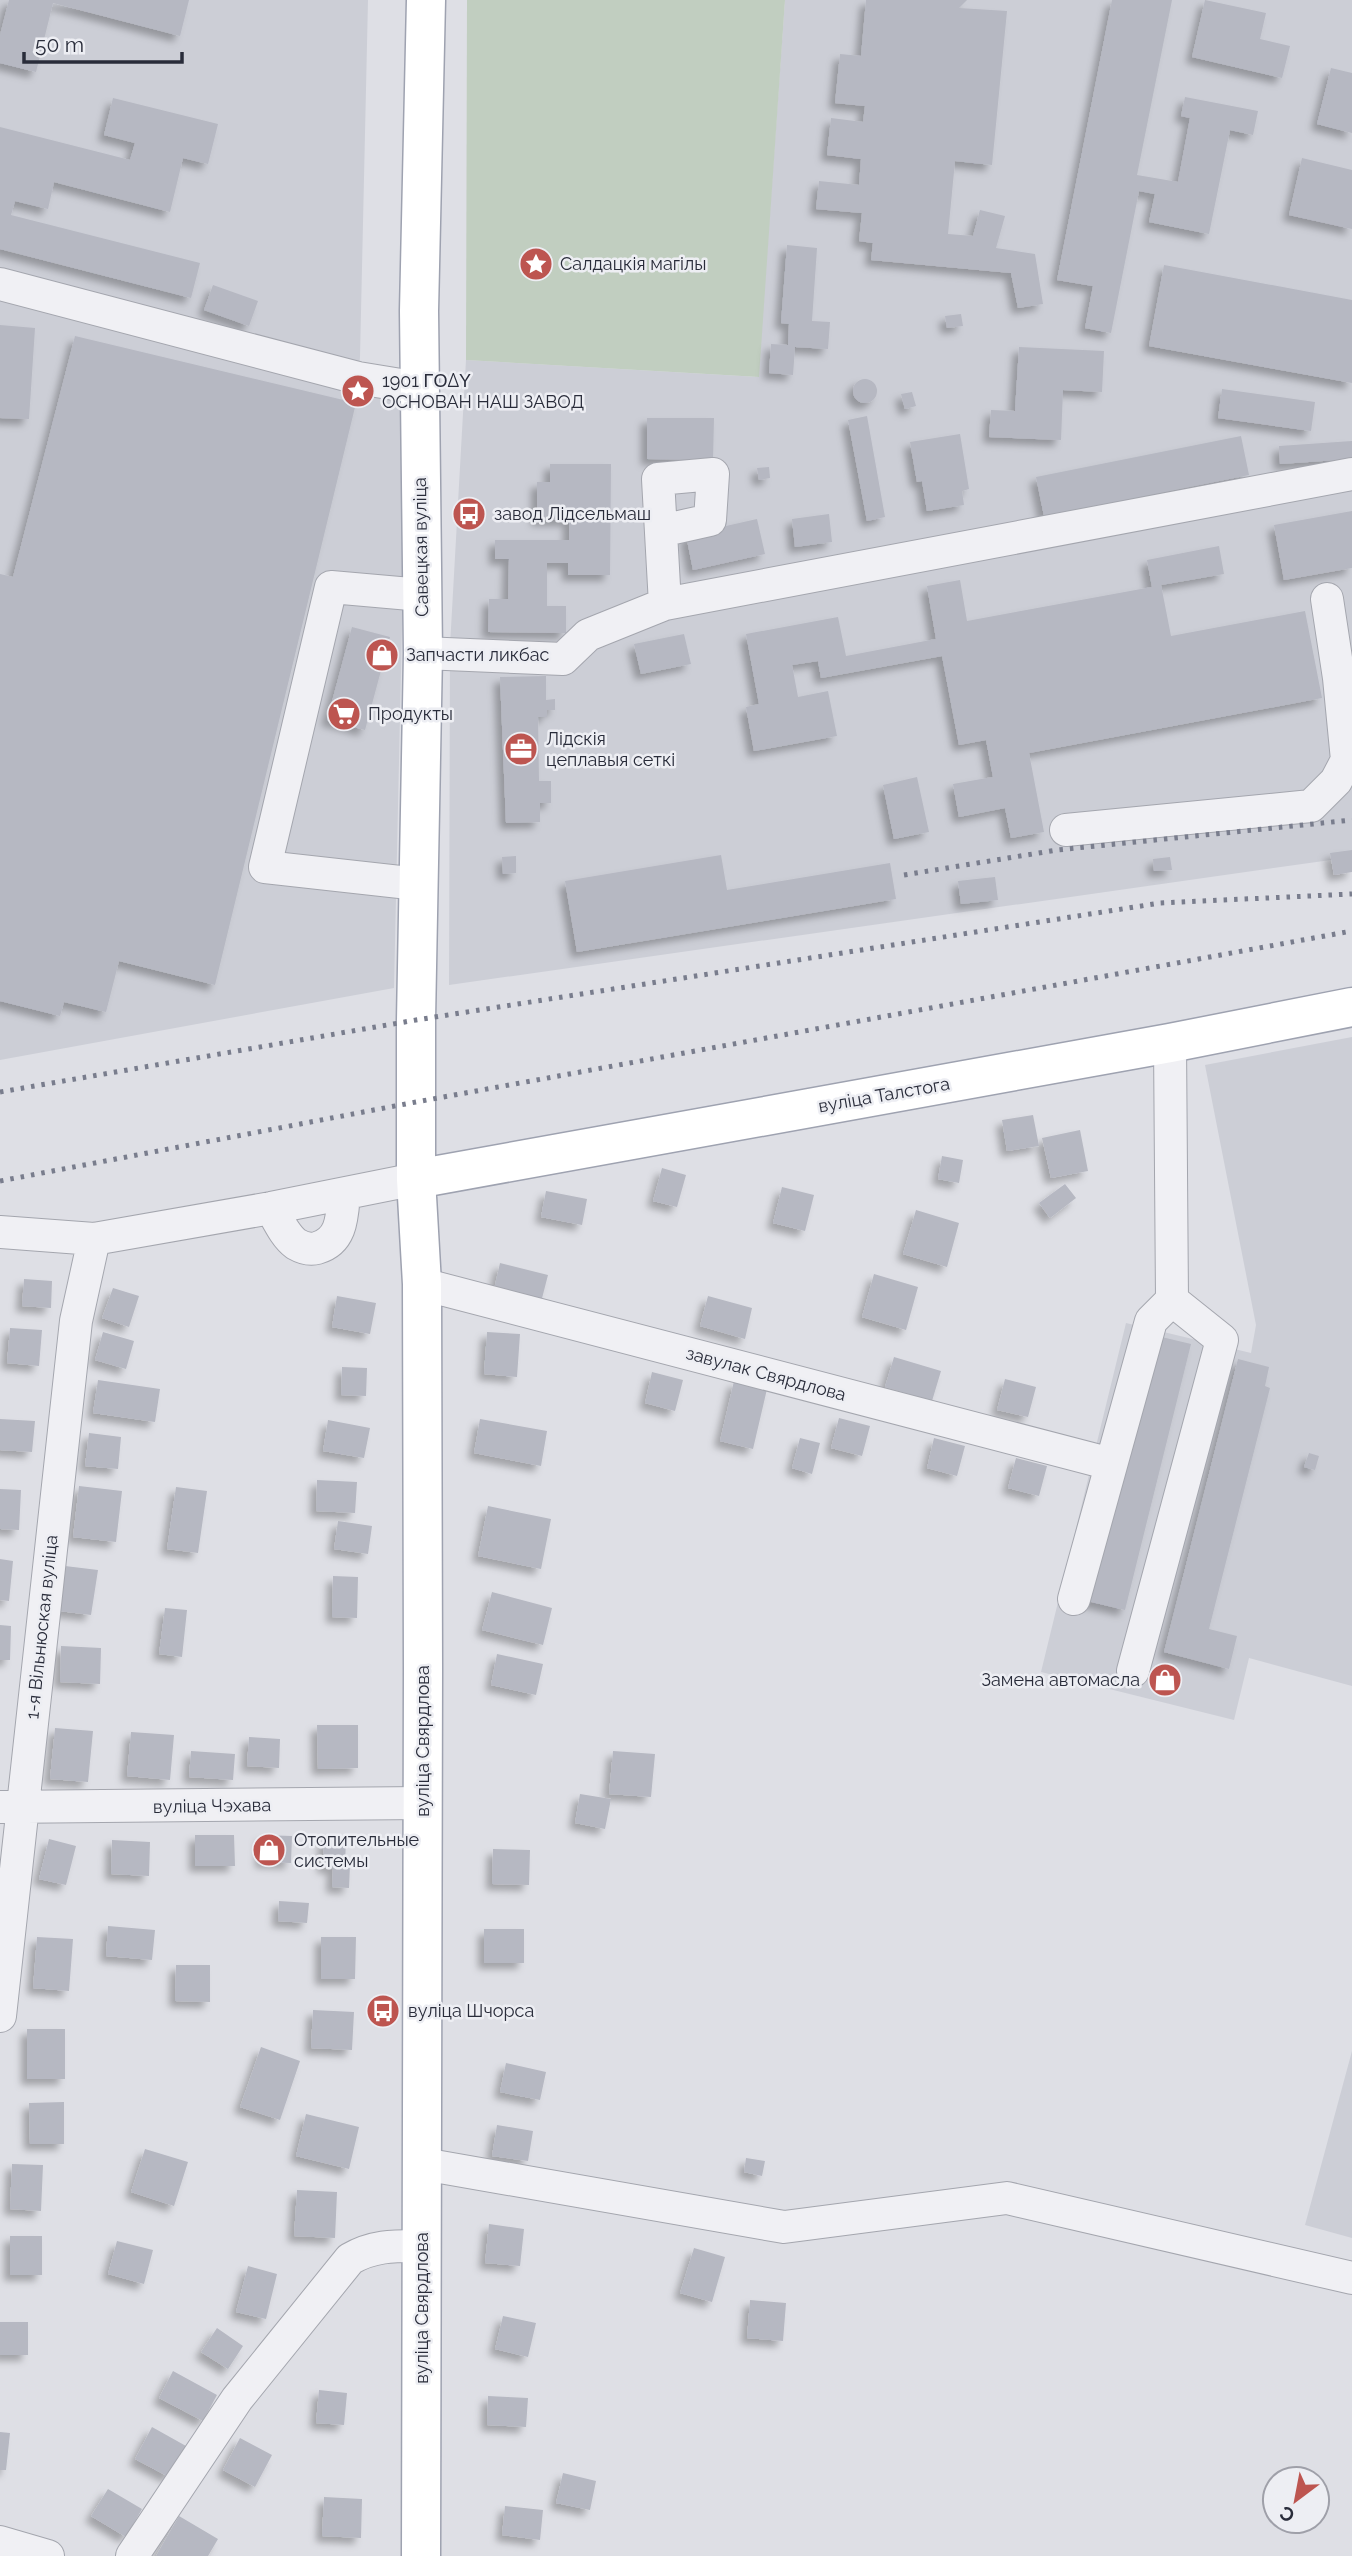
<svg xmlns="http://www.w3.org/2000/svg" width="1352" height="2556" font-family="Raleway,sans-serif">
  <style>
    .built { fill: #ccced6 }
    .green { fill: #c1cec0 }
    .building { fill: #b6b8c2; filter: url(#shadow) }
    .lines { fill: none; stroke-linecap: round; stroke-linejoin: round }
    .minor-casing { stroke: #a4a6ae; stroke-width: 34 }
    .major-casing { stroke: #9ea2b0; stroke-width: 41 }
    .minor { stroke: #f0f0f4; stroke-width: 32 }
    .major { stroke: #fff; stroke-width: 38 }
    .rail { stroke: #797d8d; stroke-width: 5; stroke-dasharray: 3.5 7; stroke-linecap: butt }
    .labels { text-anchor: middle; stroke-width: 5; stroke-linejoin: round; paint-order: stroke }
    .poi-label { font-size: 18px; fill: #292c3a; stroke: #edeef3; text-anchor: start }
    .street-label { font-size: 18px; fill: #292c3a; stroke: #edeef3 }
  </style>
  <defs>
    <filter id="shadow"><feDropShadow dx="-6" dy="6" stdDeviation="3.5" flood-color="#0004"/></filter>
  </defs>
  <rect width="100%" height="100%" fill="#dedfe5"/>
  <path class="built" d="M0,0H368L360,357L357,386L407,399L394,988L0,1060Z
    M785,0H1352V857L449,985L450,646L466,360L758,377Z
    M1352,1037V1686L1249,1658L1234,1720L1041,1672L1126,1323L1251,1353L1256,1325L1205,1065Z
    M1352,2051V2238L1305,2225Z"/>
  <path class="green" d="M467,0H785L759,377L466,360Z"/>
  <path class="building" d="M9,0H189L180,36L53,3L36,72L0,63V35Z
    M866,0H967L959,8L1007,11L992,165L955,161L948,234L973,236L980,210L1005,216L996,248L1035,254L1043,304L1018,308L1011,273L871,260L873,243L859,241L862,213L816,209L819,181L859,185L861,159L827,155L831,118L863,122L865,106L835,103L840,54L861,56Z
    M1112,0H1172L1137,175L1178,182L1190,118L1181,116L1185,97L1258,111L1253,135L1230,130L1209,234L1149,222L1155,194L1139,191L1111,333L1085,328L1093,286L1057,280Z
    M1205,0L1266,13L1260,39L1290,46L1282,78L1192,57Z
    M1331,68L1352,73V133L1317,124Z
    M113,98L218,124L208,164L183,158L170,212L54,182L48,209L15,201L11,215L200,263L191,298L0,249V127L130,160L135,143L104,135Z
    M1302,158L1352,170V229L1289,215Z
    M787,245L817,248L812,321L830,322L828,349L795,347L793,375L769,373L771,344L788,345L789,324L781,323Z
    M1164,265L1352,300V383L1149,346Z
    M213,285L258,301L249,326L204,310Z
    M961,314L963,326L947,328L945,316Z
    M0,325L35,328L29,419L0,418Z
    M75,336L356,403L215,985L119,961L106,1012L64,1002L60,1016L0,1001V574L13,577Z
    M1019,347L1104,351L1102,392L1063,390L1061,440L989,437L991,410L1015,411Z
    M853 391a12 12 0 1 1 24 0a12 12 0 1 1-24 0Z
    M1222,389L1315,402L1311,431L1218,418Z
    M912,392L916,406L905,409L901,394Z
    M867,416L885,517L867,521L848,420Z
    M647,418H714L713,460L647,459Z
    M960,434L969,489L962,491L964,505L927,511L922,481L917,482L910,442Z
    M1241,436L1249,475L1044,516L1036,477Z
    M1352,441V459L1280,464L1279,446Z
    M550,464H611L610,575H568V563H547V606H566V633L488,632L489,599H508L509,559H495V540H569V520H537V482H550Z
    M769,467L770,478L759,480L757,468Z
    M1352,511V568L1284,580L1274,525Z
    M829,514L832,542L795,547L792,519Z
    M757,519L765,554L693,570L686,535Z
    M1219,546L1224,574L1161,585L1171,636L1305,611L1322,698L1029,753L1044,832L1011,838L1005,808L959,817L953,784L993,777L986,740L959,745L942,656L821,678L818,661L792,665L798,697L828,691L837,736L754,751L746,707L759,704L746,634L838,617L846,656L936,639L927,586L960,580L967,621L1152,587L1147,560Z
    M352,627L390,637L365,730L327,720Z
    M684,634L691,664L641,674L634,644Z
    M546,676V700L555,699V710H547V717H538L539,781H551V803H540V822L506,823L500,677Z
    M917,777L929,832L894,839L883,785Z
    M1352,850V872L1334,875L1330,853Z
    M721,855L727,890L890,863L896,899L577,952L565,881Z
    M516,856V873L503,874L502,857Z
    M1170,857L1172,870L1154,871L1153,859Z
    M995,877L998,900L961,904L958,881Z
    M1033,1115L1039,1146L1007,1151L1002,1120Z
    M1080,1130L1088,1171L1051,1178L1042,1138Z
    M942,1156L963,1160L959,1183L938,1179Z
    M662,1168L686,1175L677,1207L653,1201Z
    M1065,1184L1076,1198L1050,1218L1039,1203Z
    M782,1187L814,1195L805,1231L773,1223Z
    M546,1191L587,1199L582,1225L541,1217Z
    M916,1210L959,1223L947,1267L903,1254Z
    M500,1263L548,1275L540,1306L493,1294Z
    M874,1274L918,1287L906,1330L862,1317Z
    M24,1279L52,1281L51,1308L22,1306Z
    M113,1288L139,1296L129,1327L102,1318Z
    M337,1296L376,1303L370,1334L332,1327Z
    M708,1296L752,1308L745,1339L700,1326Z
    M10,1328L42,1330L39,1366L7,1363Z
    M103,1332L134,1341L126,1369L95,1360Z
    M487,1332L520,1334L517,1377L484,1374Z
    M1149,1334L1191,1344L1125,1610L1083,1600Z
    M894,1357L941,1371L932,1401L885,1387Z
    M1238,1359L1269,1367L1265,1386L1270,1388L1209,1629L1237,1636L1229,1669L1164,1652Z
    M342,1367L367,1368L366,1396L341,1395Z
    M652,1372L683,1380L675,1411L645,1403Z
    M1005,1379L1036,1387L1028,1417L997,1410Z
    M98,1380L160,1389L155,1422L93,1413Z
    M734,1381L767,1389L753,1449L720,1441Z
    M839,1418L870,1426L862,1456L831,1448Z
    M0,1419L35,1421L32,1452L0,1450Z
    M480,1419L547,1431L541,1466L474,1453Z
    M328,1420L370,1428L364,1458L323,1451Z
    M89,1433L121,1437L118,1469L85,1466Z
    M800,1438L820,1443L812,1474L792,1468Z
    M934,1438L965,1446L957,1476L927,1468Z
    M1309,1453L1319,1456L1315,1470L1304,1467Z
    M1016,1458L1047,1466L1039,1496L1008,1488Z
    M317,1480L357,1482L355,1513L316,1511Z
    M79,1486L122,1491L116,1542L73,1537Z
    M176,1487L207,1491L198,1553L167,1549Z
    M0,1489L21,1490L19,1530L0,1529Z
    M488,1506L551,1519L541,1569L478,1556Z
    M338,1521L372,1526L368,1554L334,1549Z
    M0,1559L13,1561L9,1601L0,1600Z
    M65,1566L98,1570L91,1615L59,1611Z
    M333,1576L358,1577L357,1618L332,1617Z
    M492,1592L552,1608L543,1645L482,1630Z
    M165,1608L187,1610L182,1657L159,1654Z
    M0,1625L11,1626L10,1660H0Z
    M61,1646L101,1648L100,1684L60,1682Z
    M497,1654L543,1664L536,1695L491,1685Z
    M317,1725H358V1768L318,1769Z
    M55,1728L93,1731L88,1782L50,1779Z
    M131,1732L174,1735L170,1780L127,1776Z
    M249,1737L280,1739L279,1768L247,1766Z
    M191,1751L235,1754L233,1780L189,1777Z
    M613,1751L655,1754L651,1797L609,1794Z
    M580,1794L611,1799L605,1829L575,1823Z
    M195,1835H234L235,1866H195Z
    M262,1835L292,1836L291,1863L261,1862Z
    M324,1838L346,1839L345,1864H350L349,1888L332,1887L333,1868L323,1867Z
    M49,1839L76,1846L66,1885L39,1879Z
    M112,1840L150,1842L149,1876L111,1874Z
    M493,1849L530,1850L529,1885L492,1884Z
    M279,1901L309,1903L307,1923L278,1921Z
    M108,1926L155,1930L152,1960L106,1956Z
    M484,1929H524V1963H484Z
    M37,1937L73,1939L69,1991L33,1988Z
    M321,1937H356L355,1979H321Z
    M176,1965H210V2002L175,2001Z
    M313,2010L354,2012L352,2050L311,2048Z
    M27,2029H65V2079H27Z
    M261,2047L300,2061L280,2120L240,2107Z
    M506,2063L546,2072L540,2100L500,2092Z
    M64,2102V2144H30L29,2103Z
    M306,2114L359,2127L349,2169L296,2156Z
    M497,2125L533,2131L528,2161L492,2156Z
    M145,2149L188,2162L174,2206L131,2192Z
    M746,2158L765,2161L762,2176L744,2172Z
    M12,2164L43,2165L41,2211L10,2209Z
    M297,2190L337,2192L335,2238L294,2236Z
    M489,2224L524,2229L520,2266L485,2263Z
    M10,2236H42V2275H10Z
    M117,2241L153,2250L144,2284L108,2274Z
    M694,2248L725,2257L712,2302L680,2293Z
    M248,2266L277,2274L266,2319L236,2312Z
    M750,2300L786,2303L783,2341L747,2338Z
    M503,2316L536,2323L528,2357L495,2349Z
    M0,2322H28V2355H0Z
    M217,2328L243,2346L228,2369L201,2352Z
    M173,2371L217,2395L203,2421L159,2398Z
    M319,2390L347,2393L344,2425L316,2423Z
    M488,2396L528,2398L526,2427L487,2425Z
    M152,2427L186,2446L169,2477L135,2459Z
    M0,2432L10,2433L6,2470H0Z
    M240,2438L272,2455L255,2487L223,2470Z
    M563,2473L596,2481L590,2510L556,2503Z
    M108,2489L142,2509L126,2537L91,2516Z
    M324,2497L362,2499L361,2538L322,2536Z
    M505,2506L543,2510L540,2540L502,2535Z
    M179,2516L218,2539L208,2556H156Z"/>
  <g class="lines">
    <defs>
      <path id="minor" d="M0,284L358,378L419,388
        M661,531L710,520L713,474L658,479L665,604
        M1327,599L1339,678
        M423,653L563,659L588,635L665,604L1352,474
        M1066,830L1311,806L1336,781L1347,760L1339,678L1352,677
        M418,884L265,867L331,587L422,595
        M271,1208C278,1220 285,1236 296,1244C303,1248 310,1250 317,1248C342,1241 342,1217 344,1194
        M0,1232L94,1239L271,1208L416,1179
        M422,1284L1111,1464
        M1074,1599L1151,1321L1172,1300L1170,1043
        M1133,1671L1222,1340L1172,1300
        M1,1807L423,1803
        M0,2016L76,1321L94,1239
        M423,2164L784,2227L1007,2198L1352,2278
        M0,2542L48,2556
        M132,2556L237,2399L350,2259C374,2245 395,2246 423,2246"/>
      <path id="major" d="M416,1179L1170,1043L1352,1007
        M421,2556L423,1670L422,1284L416,1179V1020L423,653L419,311L426,0"/>
    </defs>
    <use href="#minor" class="minor-casing"/>
    <use href="#major" class="major-casing"/>
    <use href="#minor" class="minor"/>
    <use href="#major" class="major"/>
    <path class="rail" d="M904,875L1057,850L1352,820
      M0,1092L416,1020L1160,903L1352,894
      M0,1181L416,1102L1352,931"/>
  </g>
  <defs>
    <symbol id="sight-disc" viewBox="-11 -11 22 22"><circle r="9.5" fill="#bd5550" stroke="#edeef3"/><path d="M0-6L1.8-2.2L6-1.7L2.9 1.2L3.7 5.4L0 3.3L-3.7 5.4L-2.9 1.2L-6-1.7L-1.8-2.2Z" fill="#fff"/></symbol>
    <symbol id="bus-disc" viewBox="-11 -11 22 22"><circle r="9.5" fill="#bd5550" stroke="#edeef3"/><path d="M-5-6H5V4H4V6H2V4H-2V6H-4V4H-5ZM-3.5-4V0h7V-4ZM-3.5 1.2v1.5H-2V1.2ZM2 1.2v1.5H3.5V1.2Z" fill="#fff"/></symbol>
    <symbol id="shop-disc" viewBox="-11 -11 22 22"><circle r="9.5" fill="#bd5550" stroke="#edeef3"/><path d="M-5-2.5h2.3a2.7 3.5 0 0 1 5.4 0H5L5.5 6h-11ZM-1.5-2.5h3a1.5 2.3 0 0 0-3 0Z" fill="#fff"/></symbol>
    <symbol id="supermarket-disc" viewBox="-11 -11 22 22"><circle r="9.5" fill="#bd5550" stroke="#edeef3"/><path d="M-6-5.5h2.5l.6 2H6L4.5 2H-2.5L-4.4-4H-6ZM-1.5 3.2a1.3 1.3 0 1 0 .1 0ZM3 3.2a1.3 1.3 0 1 0 .1 0Z" fill="#fff"/></symbol>
    <symbol id="office-disc" viewBox="-11 -11 22 22"><circle r="9.5" fill="#bd5550" stroke="#edeef3"/><path d="M-6-3h4V-5.5h4V-3h4V5H-6ZM-1-4.5V-3h2v-1.5ZM-6 0V1H6V0Z" fill="#fff"/></symbol>
  </defs>
  <g fill-rule="evenodd">
    <use href="#sight-disc" x="517" y="245" width="38" height="38"/>
    <use href="#sight-disc" x="339" y="372" width="38" height="38"/>
    <use href="#bus-disc" x="450" y="495" width="38" height="38"/>
    <use href="#shop-disc" x="363" y="636" width="38" height="38"/>
    <use href="#supermarket-disc" x="325" y="695" width="38" height="38"/>
    <use href="#office-disc" x="502" y="730" width="38" height="38"/>
    <use href="#shop-disc" x="1146" y="1661" width="38" height="38"/>
    <use href="#shop-disc" x="250" y="1831" width="38" height="38"/>
    <use href="#bus-disc" x="364" y="1992" width="38" height="38"/>
  </g>
  <g class="labels">
    <g class="poi-label">
      <text x="560" y="270">Салдацкія магілы</text>
      <text x="382" y="387">1901 ΓΟΔΥ<tspan x="382" dy="21">ОСНОВАН НАШ ЗАВОД</tspan></text>
      <text x="494" y="520">завод Лідсельмаш</text>
      <text x="406" y="661">Запчасти ликбас</text>
      <text x="368" y="720">Продукты</text>
      <text x="546" y="745">Лідскія<tspan x="546" dy="21">цеплавыя сеткі</tspan></text>
      <text x="1140" y="1686" text-anchor="end">Замена автомасла</text>
      <text x="294" y="1846">Отопительные<tspan x="294" dy="21">системы</tspan></text>
      <text x="408" y="2017">вуліца Шчорса</text>
    </g>
    <g class="street-label">
      <text transform="translate(421 547) rotate(-91)" y="6">Савецкая вуліца</text>
      <text transform="translate(884 1095) rotate(-10)" y="6">вуліца Талстога</text>
      <text transform="translate(766 1374) rotate(15)" y="6">завулак Свярдлова</text>
      <text transform="translate(42 1627) rotate(-84)" y="6">1-я Вільнюская вуліца</text>
      <text transform="translate(423 1741) rotate(-90)" y="6">вуліца Свярдлова</text>
      <text transform="translate(212 1806) rotate(-1)" y="6">вуліца Чэхава</text>
      <text transform="translate(422 2308) rotate(-90)" y="6">вуліца Свярдлова</text>
    </g>
  </g>
  <g transform="translate(1296 2500) rotate(212)"><circle r="33" fill="#edeef3" stroke="#9fa0a9" stroke-width="2"/>
  <path d="M0-5L12 26L0 18L-12 26Z" fill="#bd5550"/>
  <text y="-10" font-size="19" font-weight="bold" text-anchor="middle" fill="#292c3a">С</text>
  </g>
  <path d="M24 52v10h158v-10" fill="none" stroke="#292c3a" stroke-width="3.5"/>
  <text x="35" y="52" font-size="21" fill="#292c3a" stroke="#edeef3" stroke-width="5" paint-order="stroke">50 m</text>
</svg>
